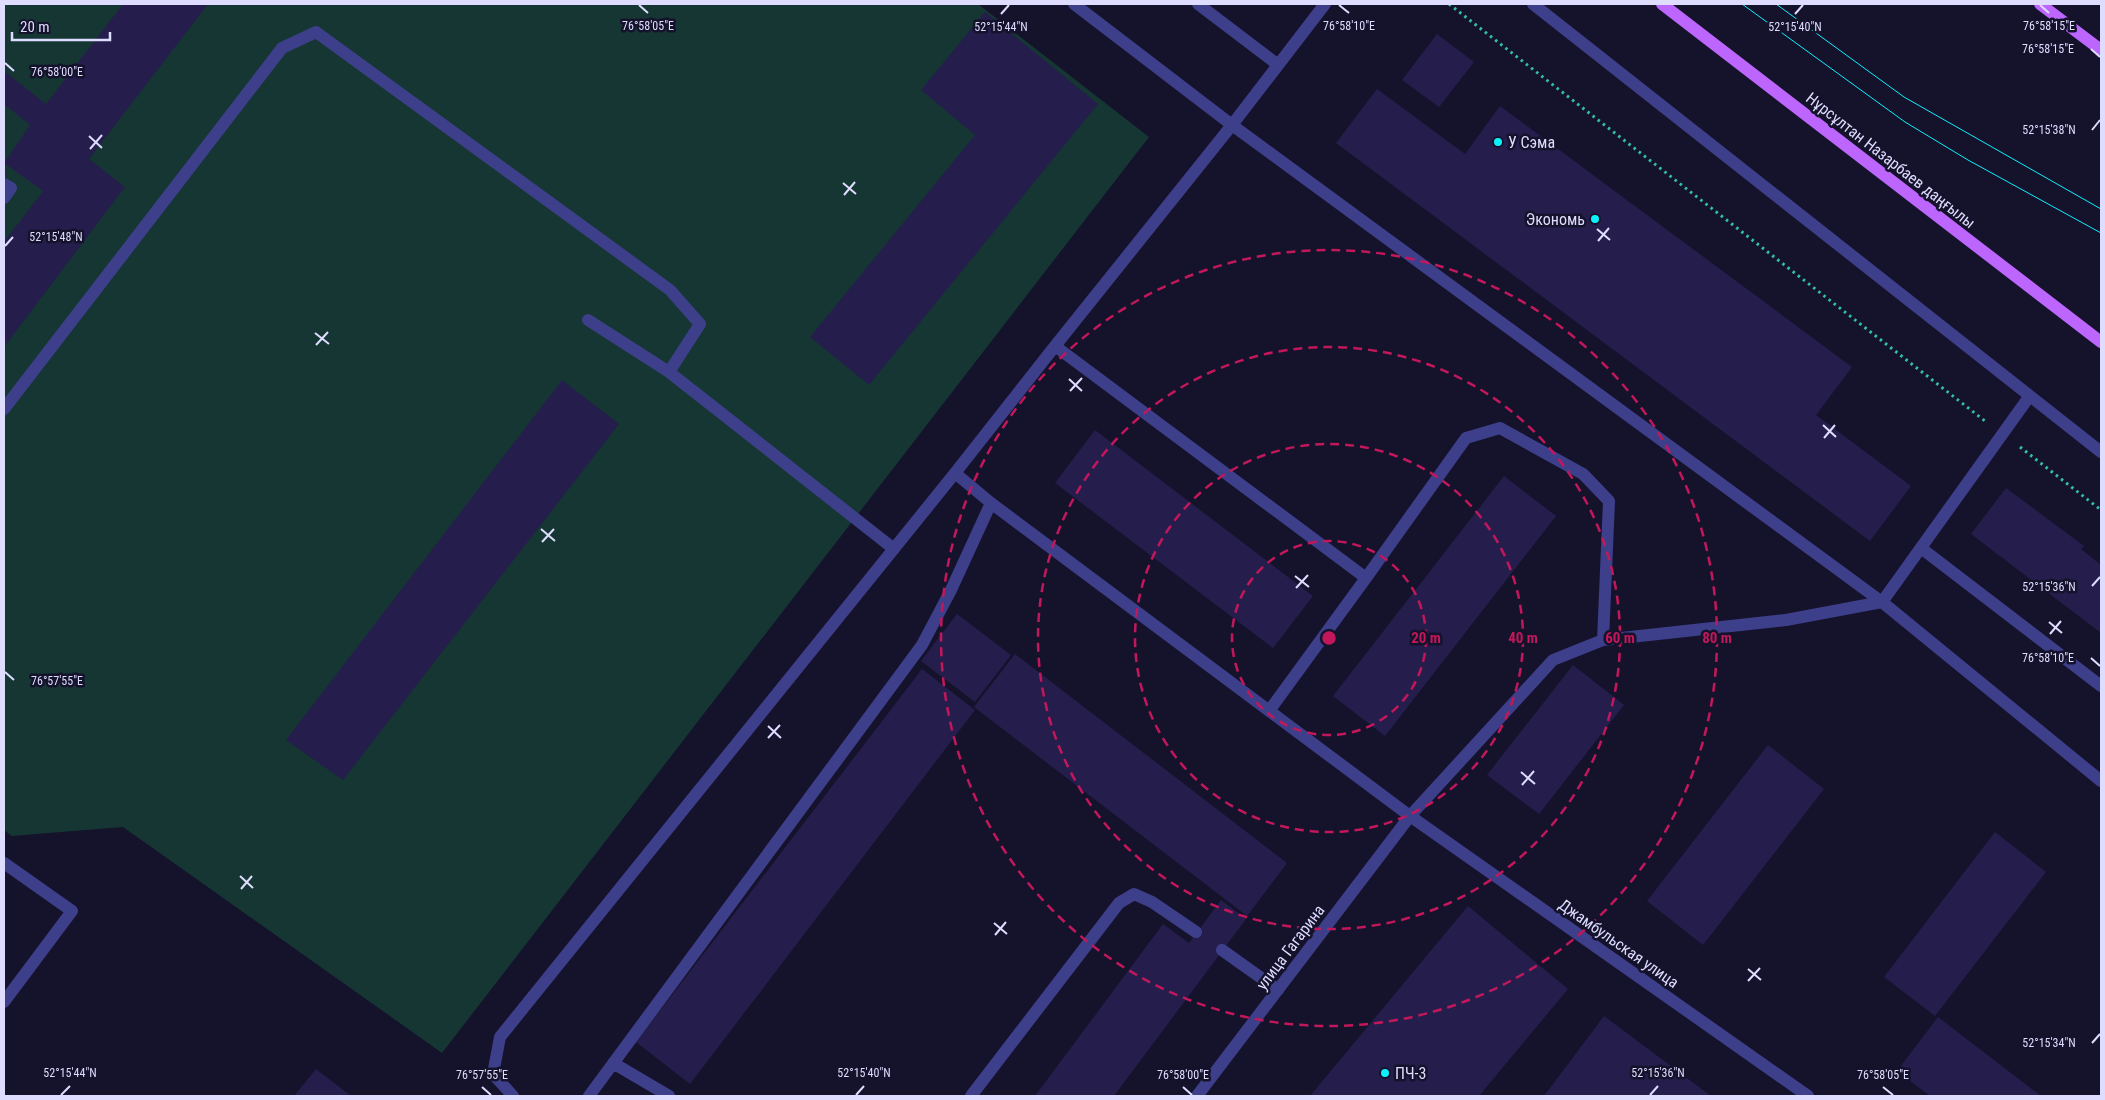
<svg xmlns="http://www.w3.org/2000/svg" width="2105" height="1100" font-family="'Roboto Condensed',sans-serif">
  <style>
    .green { fill: #153633 }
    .building { fill: #251e4d }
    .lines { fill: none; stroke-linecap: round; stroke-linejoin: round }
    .path { stroke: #33bdae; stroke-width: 3; stroke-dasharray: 2.5 4; stroke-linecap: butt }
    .lane { stroke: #3e3f8a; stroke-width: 12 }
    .street { stroke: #3e3f8a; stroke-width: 12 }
    .primary { stroke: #bc66fd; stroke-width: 12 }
    .tram { stroke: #0cf1fc; stroke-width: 1 }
    .ticks { fill: none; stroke: #dfddff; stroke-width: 2 }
    .ring { fill: none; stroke: #c2185b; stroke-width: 2.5; stroke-dasharray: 9 6 }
    .poi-dot { fill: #0cf1fc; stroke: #15122c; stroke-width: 2 }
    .labels { text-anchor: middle; stroke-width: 5; stroke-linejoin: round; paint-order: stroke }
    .poi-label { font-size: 16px; fill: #dfddff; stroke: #15122c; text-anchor: start }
    .street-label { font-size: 16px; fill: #dfddff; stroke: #15122c }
    .ticks-label { font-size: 12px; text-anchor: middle; fill: #dfddff; stroke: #15122c; stroke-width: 5; stroke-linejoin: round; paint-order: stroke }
    .centre { fill: #c2185b; stroke: #15122c; stroke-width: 2.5 }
    .ring-label { font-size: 15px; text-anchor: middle; font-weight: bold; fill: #c2185b; stroke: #15122c; stroke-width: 5; stroke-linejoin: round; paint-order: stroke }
  </style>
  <rect width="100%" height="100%" fill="#15122c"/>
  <path class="green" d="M4,4H978L1149,137L442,1053L123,827L12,836L4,830Z"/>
  <path class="building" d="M123,4H208L89,159L125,187L4,347V242L43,191L4,163L30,125L4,104V71L46,104Z
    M985,12L1098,104L869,385L810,337L975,135L921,90Z
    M1437,34L1474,62L1439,107L1402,80Z
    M1377,89L1465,154L1500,106L1852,367L1816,415L1911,486L1870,541L1336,143Z
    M562,380L619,424L343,780L286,740Z
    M1095,430L1313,596L1273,648L1055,483Z
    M1504,476L1556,516L1385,736L1333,696Z
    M2006,488L2084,546L2081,549L2101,565V633L1971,534Z
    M957,614L1011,655L975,702L921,661Z
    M1015,654L1287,863L1247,916L974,707Z
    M1573,665L1624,705L1539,814L1487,775Z
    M922,669L975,710L690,1084L636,1042Z
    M1768,745L1824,789L1703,945L1647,901Z
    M1995,832L2046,872L1935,1016L1884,977Z
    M1221,900L1246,919L1114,1096H1035L1163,924L1189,943Z
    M1468,906L1568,989L1479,1096H1310Z
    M1604,1016L1711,1096H1544Z
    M1938,1017L2041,1096H1930L1897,1071Z
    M316,1069L351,1096H294Z"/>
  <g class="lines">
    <path class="path" d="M1449,4L1985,421
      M2020,447L2101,510"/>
    <path class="lane" d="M1074,4L1232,125L1882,602L2029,397
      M1198,4L1277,64
      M1533,4L2101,452
      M4,184L11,188L4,198
      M588,320L669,372L894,549
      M1055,346L1366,578L1269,711
      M4,409L282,48L316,32L670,290L700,324L669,372
      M955,473L991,503L1410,816L1553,660L1603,640L1786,620L1882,602L2101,781
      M1921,548L2101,686
      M1366,578L1466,438L1500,428L1583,474L1609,501L1603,640
      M4,863L72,911L4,1002
      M1222,950L1278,990
      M613,1063L669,1096
      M513,1096L493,1074L500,1037L955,473L1055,346L1232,125L1325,4
      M589,1096L922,645L951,590L991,503
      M971,1096L1119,903L1134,894L1152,902L1196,932"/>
    <path class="street" d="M1197,1096L1410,816L1808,1096"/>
    <path class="primary" d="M1662,4L2101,342
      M2040,4L2101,50"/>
    <path class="tram" d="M1742,4L1905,122L1968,160L2101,233
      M1776,4L1904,97L2101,209"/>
  </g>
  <path class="ticks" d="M639,5L648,13M1339,5L1349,13M2040,5L2049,13M1001,14L1009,5M1795,14L1803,5M2091,49L2100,57M5,63L14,71M2092,130L2100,120M89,136L102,148M90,149L102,135M843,183L856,194M844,195L855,182M1597,229L1610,240M1598,241L1609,228M5,246L13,237M315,333L329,344M316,345L328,332M1069,379L1082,391M1070,391L1082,378M1823,425L1836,437M1824,438L1835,425M541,529L555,541M542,542L554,529M1295,576L1309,587M2092,586L2100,577M1296,588L1308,575M2049,622L2062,633M2050,634L2061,621M2091,658L2100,666M5,672L14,680M768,726L781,738M768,738L780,725M1521,772L1535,784M1522,785L1534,771M240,876L253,888M241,889L252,876M994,923L1007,934M995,935L1006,922M1748,969L1761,980M1748,981L1760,968M2092,1043L2100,1034M482,1087L491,1095M1183,1087L1192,1095M1883,1087L1893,1095M61,1095L70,1086M856,1095L864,1086M1650,1095L1658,1086"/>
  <g class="ring">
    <circle cx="1329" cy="638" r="97"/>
    <circle cx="1329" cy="638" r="194"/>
    <circle cx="1329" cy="638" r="291"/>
    <circle cx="1329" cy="638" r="388"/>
  </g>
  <g class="poi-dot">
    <circle cx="1498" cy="142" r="5"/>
    <circle cx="1595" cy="219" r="5"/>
    <circle cx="1385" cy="1073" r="5"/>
  </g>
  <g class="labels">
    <g class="poi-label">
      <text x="1508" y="148">У Сэма</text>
      <text x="1585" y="225" text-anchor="end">Экономь</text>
      <text x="1395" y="1079">ПЧ-3</text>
    </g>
    <g class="street-label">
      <text transform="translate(1891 160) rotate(38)" y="6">Нұрсұлтан Назарбаев даңғылы</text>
      <text transform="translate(1619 943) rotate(35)" y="6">Джамбульская улица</text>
      <text transform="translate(1290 947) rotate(-53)" y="6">улица Гагарина</text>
    </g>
  </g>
  <g class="ticks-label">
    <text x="1349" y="30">76°58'10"E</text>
    <text x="648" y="30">76°58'05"E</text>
    <text x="2049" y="30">76°58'15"E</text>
    <text x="1001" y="31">52°15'44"N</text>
    <text x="1795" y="31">52°15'40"N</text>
    <text x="2048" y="53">76°58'15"E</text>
    <text x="57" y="76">76°58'00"E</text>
    <text x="2049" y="134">52°15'38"N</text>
    <text x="56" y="241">52°15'48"N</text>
    <text x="2049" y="591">52°15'36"N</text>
    <text x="2048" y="662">76°58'10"E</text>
    <text x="57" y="685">76°57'55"E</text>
    <text x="2049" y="1047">52°15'34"N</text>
    <text x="70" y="1077">52°15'44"N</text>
    <text x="864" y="1077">52°15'40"N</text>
    <text x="1658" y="1077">52°15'36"N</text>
    <text x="482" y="1079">76°57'55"E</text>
    <text x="1183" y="1079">76°58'00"E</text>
    <text x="1883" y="1079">76°58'05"E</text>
  </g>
  <circle cx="1329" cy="638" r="8" class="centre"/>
  <g class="ring-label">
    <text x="1426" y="643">20 m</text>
    <text x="1523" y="643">40 m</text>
    <text x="1620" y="643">60 m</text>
    <text x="1717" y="643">80 m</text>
  </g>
  <rect width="2105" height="1100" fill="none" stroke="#dfddff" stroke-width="10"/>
  <path d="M12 32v8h98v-8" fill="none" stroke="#dfddff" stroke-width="2.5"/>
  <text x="20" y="32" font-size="15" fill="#dfddff" stroke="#15122c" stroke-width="4" paint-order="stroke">20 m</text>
</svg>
